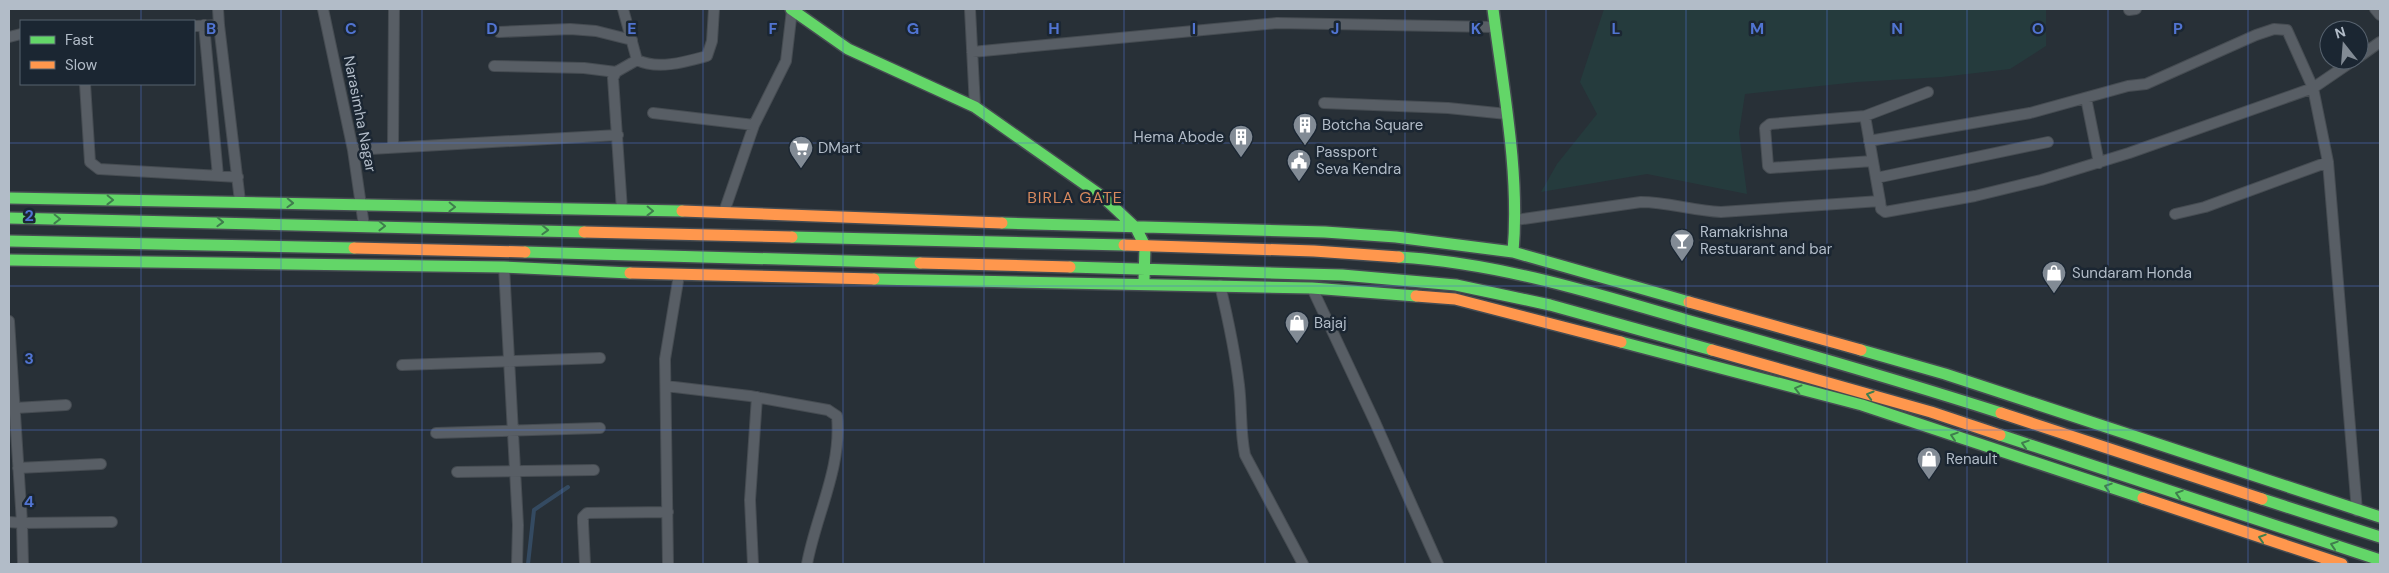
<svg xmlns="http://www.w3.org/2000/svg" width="2389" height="573" font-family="'DM Sans',sans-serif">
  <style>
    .green { fill: #253b3d }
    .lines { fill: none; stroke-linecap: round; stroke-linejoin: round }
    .stream { stroke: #344a61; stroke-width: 4 }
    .street-casing { stroke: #464c52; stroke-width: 12 }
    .fast-casing { stroke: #464c52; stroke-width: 14 }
    .slow-casing { stroke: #464c52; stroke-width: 14 }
    .street { stroke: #585e65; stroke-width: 10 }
    .fast { stroke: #63d668; stroke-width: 11 }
    .slow { stroke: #ff974d; stroke-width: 11 }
    .oneway { stroke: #3f7e4d }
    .grid { fill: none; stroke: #5174d2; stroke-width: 1; stroke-opacity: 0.55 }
    .labels { text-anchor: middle; stroke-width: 5; stroke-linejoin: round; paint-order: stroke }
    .street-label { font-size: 15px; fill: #b2bcc8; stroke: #1b2632 }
    .poi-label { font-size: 15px; fill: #b2bcc8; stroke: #1b2632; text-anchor: start }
    .neighbourhood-label { font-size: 16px; letter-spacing: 1px; fill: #d7895e; stroke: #1b2632 }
    .grid-label { font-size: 16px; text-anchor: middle; font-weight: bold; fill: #5174d2; stroke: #1b2632; stroke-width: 5; stroke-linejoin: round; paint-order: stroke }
  </style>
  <rect width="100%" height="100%" fill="#283037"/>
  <path class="green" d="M1604,9H2046V46L2010,69L1942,77L1857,82L1745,94L1739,133L1747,194L1647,174L1541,192L1557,164L1597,114L1580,82Z"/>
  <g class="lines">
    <path class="stream" d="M528,564L534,510L568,487"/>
    <defs>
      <path id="street" d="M218,9L219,25
        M323,9L353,150L364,226
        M623,9L637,60C658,70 685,62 707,56L712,41L714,9
        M970,9L975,107
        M2375,9L2380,15
        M2129,10L2136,9
        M204,25L218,176
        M194,26L219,25L240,201
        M499,32L570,29L596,31L632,40
        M9,37L21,34
        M972,52L1277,23L1494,27
        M2359,57L2380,42
        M2354,60L2313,88L2328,162L2357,511
        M494,66L584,68L616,72
        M85,84L90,162L99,169L238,177
        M2086,98L2099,163
        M1324,103L1448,108L1507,114
        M653,113L754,125
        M1865,116L1880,201
        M393,148L394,9
        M353,150L618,135
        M1873,161L1770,168L1768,166L1765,128L1770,124L1865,116L1928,92
        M1876,178L2048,142
        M622,210L613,78L616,72L637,60
        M724,212L754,125L786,61L792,10L797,9
        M2175,214L2205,207L2328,162
        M1516,220L1641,202C1668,202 1693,211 1721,212L1880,201L1881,209L1885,212L1975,196L2041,180L2129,153L2313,88L2287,30L2274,29L2256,35L2146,84L2128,86L2030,113L1869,141
        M504,267L518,525L517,564
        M1220,285C1228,319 1235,351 1239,385C1242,409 1240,432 1245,455L1303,564
        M1312,288L1374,420L1438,564
        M9,321L22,523L112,522
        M402,365L600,358
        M666,386L750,396L828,410L837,416C842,468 816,515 807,564
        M15,408L66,405
        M436,433L600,428
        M18,468L101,464
        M457,472L594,470
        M9,522L22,523L23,564
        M585,564L583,523V517L587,513L668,512
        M668,564L665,359L679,275
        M753,564L750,500L757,397"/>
      <path id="fast" d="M791,9L848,49L975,107L1103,197L1136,228L1145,246L1144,280
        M1493,9C1503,87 1520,174 1513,252
        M9,198L682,211
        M9,218L584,232
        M1002,223L1325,232L1396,237L1513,252L1689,302
        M792,237L1124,245
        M9,241L354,248
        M525,252L920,263
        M1399,257C1499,263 1594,293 1690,321C1794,350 1898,380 2001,413
        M9,260L504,267L630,273
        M1070,267L1342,275L1456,285L1550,305L1712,350
        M874,279L1312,288L1416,296
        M1621,342L1862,405L2143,498
        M1861,350L1945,374L2380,517
        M2000,435L2380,560
        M2262,499L2380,537"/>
      <path id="slow" d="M682,211L1002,223
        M584,232L792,237
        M1124,245L1314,251L1399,257
        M354,248L525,252
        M920,263L1070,267
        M630,273L874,279
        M1416,296L1455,299L1621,342
        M1689,302L1861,350
        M1712,350L1931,412L2000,435
        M2001,413L2262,499
        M2143,498L2342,564"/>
    </defs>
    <use href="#street" class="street-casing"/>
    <use href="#fast" class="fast-casing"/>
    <use href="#slow" class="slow-casing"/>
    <use href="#street" class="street"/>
    <use href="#fast" class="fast"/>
    <use href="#slow" class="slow"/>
  </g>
  <defs><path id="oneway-chevron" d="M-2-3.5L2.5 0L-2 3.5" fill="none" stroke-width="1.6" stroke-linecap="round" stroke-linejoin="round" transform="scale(1.25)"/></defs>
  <g class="oneway">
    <use href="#oneway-chevron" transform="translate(110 200) rotate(1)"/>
    <use href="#oneway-chevron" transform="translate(290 203) rotate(2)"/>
    <use href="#oneway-chevron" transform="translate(452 207) rotate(1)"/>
    <use href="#oneway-chevron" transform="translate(650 211) rotate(1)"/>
    <use href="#oneway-chevron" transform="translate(57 219) rotate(1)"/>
    <use href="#oneway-chevron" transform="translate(220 222) rotate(2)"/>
    <use href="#oneway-chevron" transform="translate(382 226) rotate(1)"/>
    <use href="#oneway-chevron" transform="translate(545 230) rotate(2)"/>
    <use href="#oneway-chevron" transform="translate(1798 389) rotate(-165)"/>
    <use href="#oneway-chevron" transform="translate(1870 395) rotate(-164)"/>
    <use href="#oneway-chevron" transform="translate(1954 436) rotate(-162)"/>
    <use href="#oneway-chevron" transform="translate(2025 444) rotate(-162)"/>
    <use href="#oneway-chevron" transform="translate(2108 487) rotate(-162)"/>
    <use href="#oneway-chevron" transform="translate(2179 494) rotate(-162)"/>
    <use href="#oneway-chevron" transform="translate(2262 538) rotate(-162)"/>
    <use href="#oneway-chevron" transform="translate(2334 545) rotate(-162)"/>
  </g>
  <path class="grid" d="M141,9V21M281,9V564M422,9V564M562,9V564M703,9V564M843,9V564M984,9V564M1124,9V564M1265,9V564M1405,9V564M1546,9V564M1686,9V564M1827,9V564M1967,9V564M2108,9V564M2248,9V564M141,84V564M9,143H2380M9,286H2380M9,430H2380"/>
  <defs>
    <symbol id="building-pin" viewBox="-11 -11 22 30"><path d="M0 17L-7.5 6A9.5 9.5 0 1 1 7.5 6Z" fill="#828b95" stroke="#1b2632"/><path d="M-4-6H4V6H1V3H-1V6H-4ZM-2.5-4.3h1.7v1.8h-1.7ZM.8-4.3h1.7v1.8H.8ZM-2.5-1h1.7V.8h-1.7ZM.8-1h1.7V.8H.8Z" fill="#fff"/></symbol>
    <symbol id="supermarket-pin" viewBox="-11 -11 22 30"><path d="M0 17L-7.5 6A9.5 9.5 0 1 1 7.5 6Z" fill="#828b95" stroke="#1b2632"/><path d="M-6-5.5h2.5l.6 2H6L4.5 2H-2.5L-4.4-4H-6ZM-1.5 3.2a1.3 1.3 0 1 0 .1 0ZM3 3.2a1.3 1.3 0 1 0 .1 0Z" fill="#fff"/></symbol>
    <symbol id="civic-pin" viewBox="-11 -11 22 30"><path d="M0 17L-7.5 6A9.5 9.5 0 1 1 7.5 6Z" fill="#828b95" stroke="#1b2632"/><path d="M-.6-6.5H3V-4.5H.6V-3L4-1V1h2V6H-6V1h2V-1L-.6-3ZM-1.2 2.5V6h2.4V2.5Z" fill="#fff"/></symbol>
    <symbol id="bar-pin" viewBox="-11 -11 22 30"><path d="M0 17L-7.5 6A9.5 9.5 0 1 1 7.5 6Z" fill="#828b95" stroke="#1b2632"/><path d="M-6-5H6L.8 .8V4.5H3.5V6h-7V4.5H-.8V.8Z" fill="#fff"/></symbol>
    <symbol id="shop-pin" viewBox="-11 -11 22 30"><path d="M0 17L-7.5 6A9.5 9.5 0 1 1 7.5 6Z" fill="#828b95" stroke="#1b2632"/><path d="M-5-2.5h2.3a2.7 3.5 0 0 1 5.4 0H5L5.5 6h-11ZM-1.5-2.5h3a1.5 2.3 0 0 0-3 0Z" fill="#fff"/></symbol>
  </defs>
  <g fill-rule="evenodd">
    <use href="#building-pin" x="1291" y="111" width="28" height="38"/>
    <use href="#building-pin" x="1227" y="123" width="28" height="38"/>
    <use href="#supermarket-pin" x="787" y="134" width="28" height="38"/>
    <use href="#civic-pin" x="1285" y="147" width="28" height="38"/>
    <use href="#bar-pin" x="1668" y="227" width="28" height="38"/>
    <use href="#shop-pin" x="2040" y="259" width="28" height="38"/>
    <use href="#shop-pin" x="1283" y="309" width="28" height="38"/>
    <use href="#shop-pin" x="1915" y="445" width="28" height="38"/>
  </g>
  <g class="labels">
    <g class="street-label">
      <text transform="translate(360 114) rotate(79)" y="5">Narasimha Nagar</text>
    </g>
    <g class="poi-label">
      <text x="1322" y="130">Botcha Square</text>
      <text x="1224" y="142" text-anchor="end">Hema Abode</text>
      <text x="818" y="153">DMart</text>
      <text x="1316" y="157">Passport<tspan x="1316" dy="17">Seva Kendra</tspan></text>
      <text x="1700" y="237">Ramakrishna<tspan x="1700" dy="17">Restuarant and bar</tspan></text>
      <text x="2072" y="278">Sundaram Honda</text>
      <text x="1314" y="328">Bajaj</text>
      <text x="1946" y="464">Renault</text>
    </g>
    <g class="neighbourhood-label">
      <text x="1075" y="203">BIRLA GATE</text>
    </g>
  </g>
  <g class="grid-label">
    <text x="211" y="34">B</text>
    <text x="351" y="34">C</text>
    <text x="492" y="34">D</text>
    <text x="632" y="34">E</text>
    <text x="773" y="34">F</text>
    <text x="913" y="34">G</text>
    <text x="1054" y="34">H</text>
    <text x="1194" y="34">I</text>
    <text x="1335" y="34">J</text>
    <text x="1476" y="34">K</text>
    <text x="1616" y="34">L</text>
    <text x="1757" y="34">M</text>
    <text x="1897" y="34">N</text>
    <text x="2038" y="34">O</text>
    <text x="2178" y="34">P</text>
    <text x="29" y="221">2</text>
    <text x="29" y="364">3</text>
    <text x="29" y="507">4</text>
  </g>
  <rect width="2389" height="573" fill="none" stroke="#b2bcc8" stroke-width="20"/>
  <rect x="20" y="20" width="175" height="65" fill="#1b2632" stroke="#57626e"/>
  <rect x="30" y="36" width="25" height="8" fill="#63d668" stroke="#57626e"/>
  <text x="65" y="45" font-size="15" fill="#b2bcc8">Fast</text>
  <rect x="30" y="61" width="25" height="8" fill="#ff974d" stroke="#57626e"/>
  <text x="65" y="70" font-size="15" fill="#b2bcc8">Slow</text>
  <g transform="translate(2344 45) rotate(343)"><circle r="24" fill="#1b2632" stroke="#57626e"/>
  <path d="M0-4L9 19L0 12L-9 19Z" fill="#828b95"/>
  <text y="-8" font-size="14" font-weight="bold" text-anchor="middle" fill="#b2bcc8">N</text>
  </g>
</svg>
